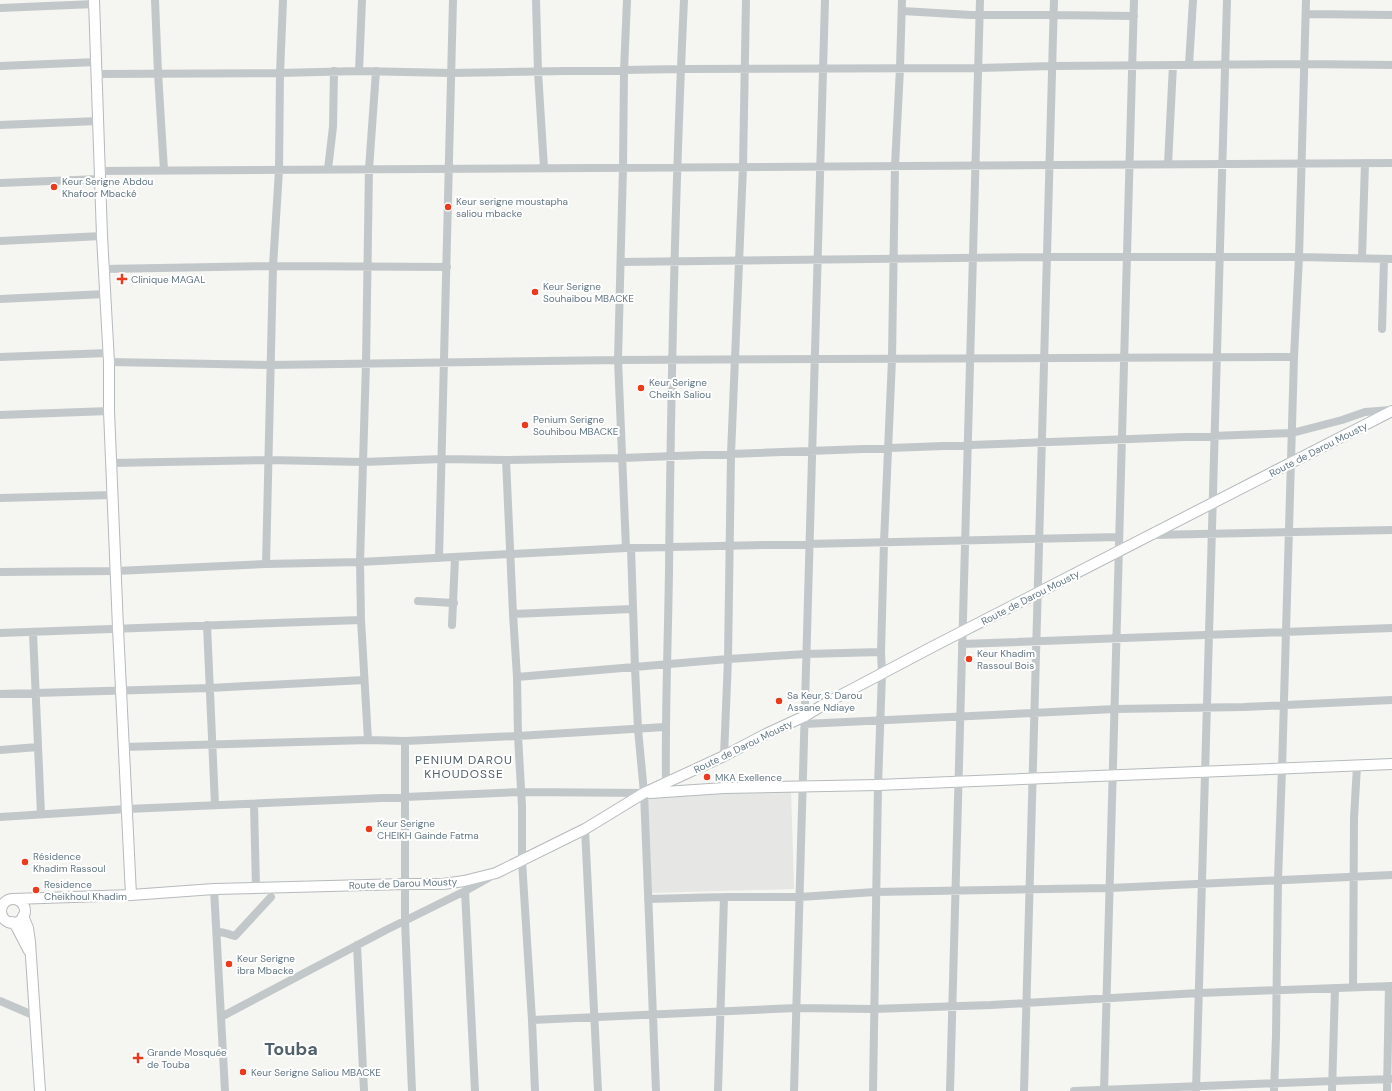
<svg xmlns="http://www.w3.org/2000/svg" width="1392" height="1091" font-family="'DM Sans',sans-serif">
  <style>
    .built { fill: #e6e7e5 }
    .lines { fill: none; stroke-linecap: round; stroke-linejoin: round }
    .major-casing { stroke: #b5babd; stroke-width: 12 }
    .minor { stroke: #c2c7c9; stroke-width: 8 }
    .major { stroke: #fff; stroke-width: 10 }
    .poi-dot { fill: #eb3a1c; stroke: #fff; stroke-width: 1.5 }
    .labels { text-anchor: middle; stroke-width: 4; stroke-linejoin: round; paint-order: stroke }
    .poi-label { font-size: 10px; fill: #637884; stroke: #fff; text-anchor: start }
    .street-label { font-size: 10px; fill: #637884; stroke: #fff }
    .quarter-label { font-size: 12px; letter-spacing: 1px; fill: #516069; stroke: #fff }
    .town-label { font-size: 18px; font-weight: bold; fill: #516069; stroke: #fff }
  </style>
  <rect width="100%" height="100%" fill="#f5f5f1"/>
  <path class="built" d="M791,789L794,889L649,893L647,793Z"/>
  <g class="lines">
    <defs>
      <path id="major" d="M94,0L102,236L109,362V411L118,628L131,895
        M650,793L724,788L878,785L1392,764
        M14,899L131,895L214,889L405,884H443L464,881L496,873L585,829L644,793L724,756L766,734L805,716L828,702L934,646L1392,411
        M1 911a12 12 0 1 1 24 0a12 12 0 1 1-24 0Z
        M23,916L28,928L30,942L40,1091
        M12,922L16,926L29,951"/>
    </defs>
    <use href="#major" class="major-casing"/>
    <path class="minor" d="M155,0L158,73L164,170
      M536,0L538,72L544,168
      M0,8L95,4
      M902,11L971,15H1054L1134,16
      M1306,14L1392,15
      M1189,65L1193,0
      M0,66L97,62
      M359,71L362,0
      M97,74L280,73L359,71L451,73L681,69L978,68L1052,66L1304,64L1392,65
      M0,125L98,121
      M1168,164L1173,65
      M328,169L333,127L334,71
      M99,171L1392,163
      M0,183L100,179
      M0,241L102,236
      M1362,258L1365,163
      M621,262L1047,257H1299L1392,259
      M104,269L273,266L447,267
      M0,299L105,294
      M1382,329L1384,259
      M0,357L108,353
      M109,362L270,365L618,360L1294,357
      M0,415L109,411
      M506,460L513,614L517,677L518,736L522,806V861L532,1020L535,1091
      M111,463L268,460L363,462L442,459L506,460L621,458L1292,433L1342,420L1365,412L1391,410
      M0,498L113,495
      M1152,535L1392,530
      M626,548L618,360L623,167L624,71L627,0
      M631,548L635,668L638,729L644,793L656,1091
      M439,558L453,0
      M266,564L273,266L279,170L280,73L283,0
      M0,572L116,571L266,564L360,562L626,548L1119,537
      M418,601L454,603
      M513,614L632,609
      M207,625L215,805
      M452,625L455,558
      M0,633L361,620
      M33,633L41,814
      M962,644L1392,628
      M517,677L728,659L806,654L881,652
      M0,694L210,688L364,680
      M804,724L1115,709L1244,707L1392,700
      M368,740L361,620L360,562L366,363L369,169L376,71
      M405,741V921L412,1091
      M124,747L368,740L405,741L518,736L665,727
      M0,750L38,747
      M724,756L728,659L731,454L743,167L746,0
      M666,784C665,713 668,642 669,571C671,381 675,190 684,0
      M254,804L256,888
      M0,817L127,809L521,792L644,793
      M585,829L598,1091
      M214,889L225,1091
      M465,891L475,1091
      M648,899L724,897H800L875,892L1110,888L1392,875
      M217,932C224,931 228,935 235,936L271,897
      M357,945L364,1091
      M1353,987L1354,818L1357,766
      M0,1001L35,1016
      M221,1017L386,930L465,891L490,877
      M532,1020L796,1008L873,1009L991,1005L1199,993L1392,986
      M718,1091L724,897
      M794,1091L825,0
      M873,1091L878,785L882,674L881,652L884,542L892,359L895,166L900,68L902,0
      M950,1091L980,0
      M1024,1091L1054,0
      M1074,1091L1332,1081L1392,1079
      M1104,1091L1134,0
      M1196,1091L1227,0
      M1274,1091L1276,1036L1278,879L1282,769L1294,357L1299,257L1306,0
      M1332,1091L1335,988
      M1387,1091L1389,986"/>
    <use href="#major" class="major"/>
  </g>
  <g class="poi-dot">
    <circle cx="54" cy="187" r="4"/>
    <circle cx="448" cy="207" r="4"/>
    <path d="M120 273h4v4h4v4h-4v4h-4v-4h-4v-4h4z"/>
    <circle cx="535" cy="292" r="4"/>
    <circle cx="641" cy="388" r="4"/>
    <circle cx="525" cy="425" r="4"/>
    <circle cx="969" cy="659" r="4"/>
    <circle cx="779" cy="701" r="4"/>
    <circle cx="707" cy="777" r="4"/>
    <circle cx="369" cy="829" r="4"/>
    <circle cx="25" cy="862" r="4"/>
    <circle cx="36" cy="890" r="4"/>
    <circle cx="229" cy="964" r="4"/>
    <path d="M136 1052h4v4h4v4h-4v4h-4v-4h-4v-4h4z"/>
    <circle cx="243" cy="1072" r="4"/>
  </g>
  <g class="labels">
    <g class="poi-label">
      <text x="62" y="185">Keur Serigne Abdou<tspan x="62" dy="12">Khafoor Mbacké</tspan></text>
      <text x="456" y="205">Keur serigne moustapha<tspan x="456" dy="12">saliou mbacke</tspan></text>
      <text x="131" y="283">Clinique MAGAL</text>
      <text x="543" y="290">Keur Serigne<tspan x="543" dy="12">Souhaibou MBACKE</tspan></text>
      <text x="649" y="386">Keur Serigne<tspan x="649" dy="12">Cheikh Saliou</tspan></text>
      <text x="533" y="423">Penium Serigne<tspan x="533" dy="12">Souhibou MBACKE</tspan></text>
      <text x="977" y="657">Keur Khadim<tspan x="977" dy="12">Rassoul Bois</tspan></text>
      <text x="787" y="699">Sa Keur S. Darou<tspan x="787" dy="12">Assane Ndiaye</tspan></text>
      <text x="715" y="781">MKA Exellence</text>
      <text x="377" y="827">Keur Serigne<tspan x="377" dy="12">CHEIKH Gainde Fatma</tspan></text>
      <text x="33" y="860">Résidence<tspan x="33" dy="12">Khadim Rassoul</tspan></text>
      <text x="44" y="888">Residence<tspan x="44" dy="12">Cheikhoul Khadim</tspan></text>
      <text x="237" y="962">Keur Serigne<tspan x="237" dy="12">ibra Mbacke</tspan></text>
      <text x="147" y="1056">Grande Mosquée<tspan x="147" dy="12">de Touba</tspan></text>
      <text x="251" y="1076">Keur Serigne Saliou MBACKE</text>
    </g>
    <g class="street-label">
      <text transform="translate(1318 449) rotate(-27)" y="4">Route de Darou Mousty</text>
      <text transform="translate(1030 597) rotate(-27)" y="4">Route de Darou Mousty</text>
      <text transform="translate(743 746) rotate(-26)" y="4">Route de Darou Mousty</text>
      <text transform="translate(403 883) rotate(-2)" y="4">Route de Darou Mousty</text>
    </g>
    <g class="quarter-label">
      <text x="464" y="764">PENIUM DAROU<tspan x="464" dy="14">KHOUDOSSE</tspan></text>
    </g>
    <g class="town-label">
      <text x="291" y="1055">Touba</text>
    </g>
  </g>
</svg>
